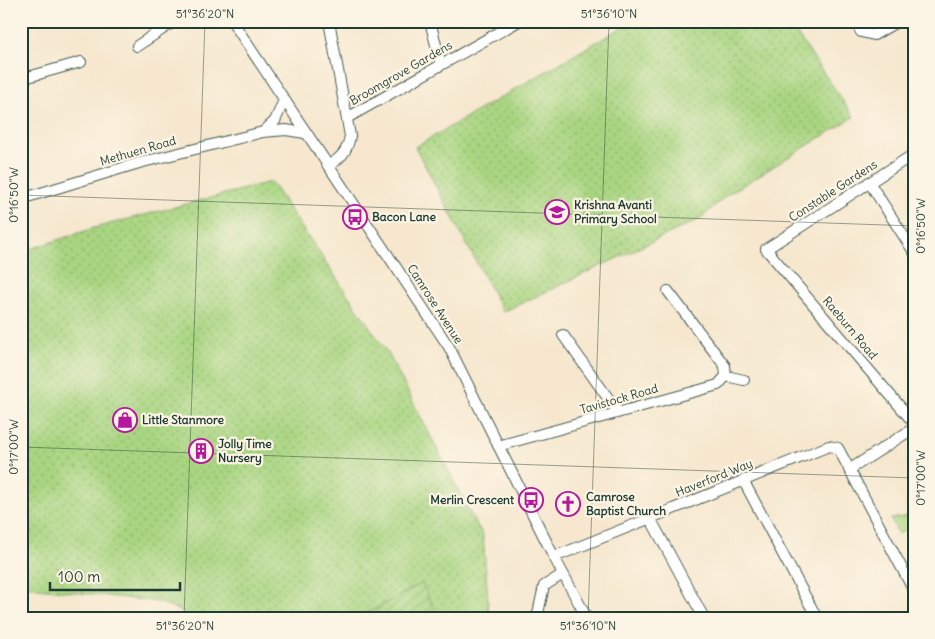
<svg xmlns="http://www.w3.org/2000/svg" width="935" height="639" font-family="Delius,sans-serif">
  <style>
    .grass { fill: #a9d581; stroke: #64895a }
    .park { fill: url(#park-dots); stroke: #64895a }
    .garden { fill: url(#garden-furrows); stroke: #64895a }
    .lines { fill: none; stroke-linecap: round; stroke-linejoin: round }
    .stream { stroke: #4ab9c2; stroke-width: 2.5 }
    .minor-casing { stroke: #3f564b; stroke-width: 12 }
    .minor { stroke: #fff; stroke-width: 10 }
    .ticks { fill: none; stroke: #1f3d34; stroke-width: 1; stroke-opacity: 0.45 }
    .labels { text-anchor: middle; stroke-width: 4.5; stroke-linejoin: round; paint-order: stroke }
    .street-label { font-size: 12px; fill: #1f3d34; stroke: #fcf5e5 }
    .poi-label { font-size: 12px; font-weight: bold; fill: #1f3d34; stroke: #fcf5e5; text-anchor: start }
    .neatline { fill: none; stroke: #1f3d34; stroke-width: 2 }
    .ticks-label { font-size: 12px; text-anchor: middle; fill: #1f3d34 }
  </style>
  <defs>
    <pattern id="park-dots" width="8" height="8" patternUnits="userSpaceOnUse" patternTransform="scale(1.25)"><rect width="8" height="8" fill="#a9d581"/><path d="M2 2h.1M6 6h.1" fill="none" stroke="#89ae6a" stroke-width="1.8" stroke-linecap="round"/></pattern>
    <pattern id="garden-furrows" width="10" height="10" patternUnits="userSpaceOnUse" patternTransform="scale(1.25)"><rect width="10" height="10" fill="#a9d581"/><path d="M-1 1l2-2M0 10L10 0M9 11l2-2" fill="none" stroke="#89ae6a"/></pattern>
  </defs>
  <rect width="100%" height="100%" fill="#fcf5e5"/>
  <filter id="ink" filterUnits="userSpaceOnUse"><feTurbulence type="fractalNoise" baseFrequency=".02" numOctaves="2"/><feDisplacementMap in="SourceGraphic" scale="10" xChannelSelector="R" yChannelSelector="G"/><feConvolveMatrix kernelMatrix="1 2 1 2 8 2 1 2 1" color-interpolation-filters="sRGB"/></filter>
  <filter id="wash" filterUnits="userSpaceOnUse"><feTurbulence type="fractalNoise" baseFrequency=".0096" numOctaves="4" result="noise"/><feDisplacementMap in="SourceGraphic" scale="20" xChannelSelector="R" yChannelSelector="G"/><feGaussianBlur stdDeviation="1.12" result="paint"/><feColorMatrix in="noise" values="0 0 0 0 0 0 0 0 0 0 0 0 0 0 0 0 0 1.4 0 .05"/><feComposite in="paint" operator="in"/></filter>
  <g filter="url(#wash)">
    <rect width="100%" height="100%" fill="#f6e7ce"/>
    <path class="grass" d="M914,515V526L898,534L891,519Z"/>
    <path class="park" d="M633,21H788L854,117L727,195L700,219L503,312L415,147Z
      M271,182L389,355L471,515L483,535L489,613L486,618H196L160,602L29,587L21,544V252L94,228Z"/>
    <path class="garden" d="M422,583L438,618H356L379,607Z"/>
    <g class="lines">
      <path class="stream" d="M21,454L28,478L21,493"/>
    </g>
  </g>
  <g filter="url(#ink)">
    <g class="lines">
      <defs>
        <path id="minor" d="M232,21L449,347L554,557L587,618
          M430,21L441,65
          M855,21L861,32L874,35L898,21
          M907,21L914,32
          M137,46L175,21
          M21,79L81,62
          M347,118L519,21
          M263,132L275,121L284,100
          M914,154L766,249L914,423
          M328,166C342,157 347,152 350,136L329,21
          M869,182L914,252
          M21,199L139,163L263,132L286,130L305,133
          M668,291L725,366L726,376
          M563,335L618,412
          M498,446L718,385L726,376L744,380
          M849,470L914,428
          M743,480L817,618
          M650,518L704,618
          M554,557L829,446L838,448L914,591
          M537,618L544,586L563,574"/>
      </defs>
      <use href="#minor" class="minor-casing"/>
      <use href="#minor" class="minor"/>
    </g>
  </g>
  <path class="ticks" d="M21,195L914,226M21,447L914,478M184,618L205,21M588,618L609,21"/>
  <defs>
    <symbol id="school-ring" viewBox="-11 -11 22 22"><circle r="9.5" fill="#fcf5e5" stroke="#b5179e" stroke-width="1.5"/><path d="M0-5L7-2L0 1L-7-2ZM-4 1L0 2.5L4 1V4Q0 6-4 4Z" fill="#b5179e"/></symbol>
    <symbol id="bus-ring" viewBox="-11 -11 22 22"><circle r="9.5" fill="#fcf5e5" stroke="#b5179e" stroke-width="1.5"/><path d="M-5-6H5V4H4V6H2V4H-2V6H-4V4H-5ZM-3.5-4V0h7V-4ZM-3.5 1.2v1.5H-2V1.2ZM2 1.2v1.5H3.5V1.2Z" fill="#b5179e"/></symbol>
    <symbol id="shop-ring" viewBox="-11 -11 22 22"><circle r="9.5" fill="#fcf5e5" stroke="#b5179e" stroke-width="1.5"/><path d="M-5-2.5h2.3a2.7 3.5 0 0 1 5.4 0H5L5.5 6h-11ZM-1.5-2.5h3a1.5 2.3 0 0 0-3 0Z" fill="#b5179e"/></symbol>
    <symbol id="building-ring" viewBox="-11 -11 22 22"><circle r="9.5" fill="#fcf5e5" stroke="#b5179e" stroke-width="1.5"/><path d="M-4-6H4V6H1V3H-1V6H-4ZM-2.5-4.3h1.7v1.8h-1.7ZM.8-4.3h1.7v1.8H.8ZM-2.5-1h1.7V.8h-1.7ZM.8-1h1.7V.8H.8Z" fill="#b5179e"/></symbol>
    <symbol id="church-ring" viewBox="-11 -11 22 22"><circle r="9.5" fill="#fcf5e5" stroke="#b5179e" stroke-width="1.5"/><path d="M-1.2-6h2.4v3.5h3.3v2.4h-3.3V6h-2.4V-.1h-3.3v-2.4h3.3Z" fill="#b5179e"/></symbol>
  </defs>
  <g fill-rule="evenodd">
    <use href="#school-ring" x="543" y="198" width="28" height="28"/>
    <use href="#bus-ring" x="341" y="203" width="28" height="28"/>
    <use href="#shop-ring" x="111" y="406" width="28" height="28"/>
    <use href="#building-ring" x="187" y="437" width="28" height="28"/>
    <use href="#bus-ring" x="517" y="486" width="28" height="28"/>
    <use href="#church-ring" x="554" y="490" width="28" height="28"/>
  </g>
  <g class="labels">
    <g class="street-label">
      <text transform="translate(401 73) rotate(-30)" y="4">Broomgrove Gardens</text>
      <text transform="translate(138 151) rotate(-16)" y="4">Methuen Road</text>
      <text transform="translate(833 191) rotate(-33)" y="4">Constable Gardens</text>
      <text transform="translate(435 304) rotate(57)" y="4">Camrose Avenue</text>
      <text transform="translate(850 328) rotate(50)" y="4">Raeburn Road</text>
      <text transform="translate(619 399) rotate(-16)" y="4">Tavistock Road</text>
      <text transform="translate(714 478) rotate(-22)" y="4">Haverford Way</text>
    </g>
    <g class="poi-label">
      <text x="574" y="209">Krishna Avanti<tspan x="574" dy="14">Primary School</tspan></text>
      <text x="372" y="221">Bacon Lane</text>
      <text x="142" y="424">Little Stanmore</text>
      <text x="218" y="448">Jolly Time<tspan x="218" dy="14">Nursery</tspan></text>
      <text x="586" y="501">Camrose<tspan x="586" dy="14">Baptist Church</tspan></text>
      <text x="514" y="504" text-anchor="end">Merlin Crescent</text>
    </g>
  </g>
  <rect width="935" height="639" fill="none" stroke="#fcf5e5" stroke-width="55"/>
  <path d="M50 582v8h130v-8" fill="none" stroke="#1f3d34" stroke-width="2.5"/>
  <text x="58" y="582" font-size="15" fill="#1f3d34" stroke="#fcf5e5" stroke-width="4" paint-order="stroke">100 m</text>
  <rect x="28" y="28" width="880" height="584" class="neatline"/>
  <g class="ticks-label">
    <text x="205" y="18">51°36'20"N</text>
    <text x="609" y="18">51°36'10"N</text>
    <text transform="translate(14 195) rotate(-90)" y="4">0°16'50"W</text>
    <text transform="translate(921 226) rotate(-90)" y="4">0°16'50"W</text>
    <text transform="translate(14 447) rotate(-90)" y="4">0°17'00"W</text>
    <text transform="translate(921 478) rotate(-90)" y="4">0°17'00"W</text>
    <text x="185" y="630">51°36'20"N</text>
    <text x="588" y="630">51°36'10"N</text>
  </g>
</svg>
